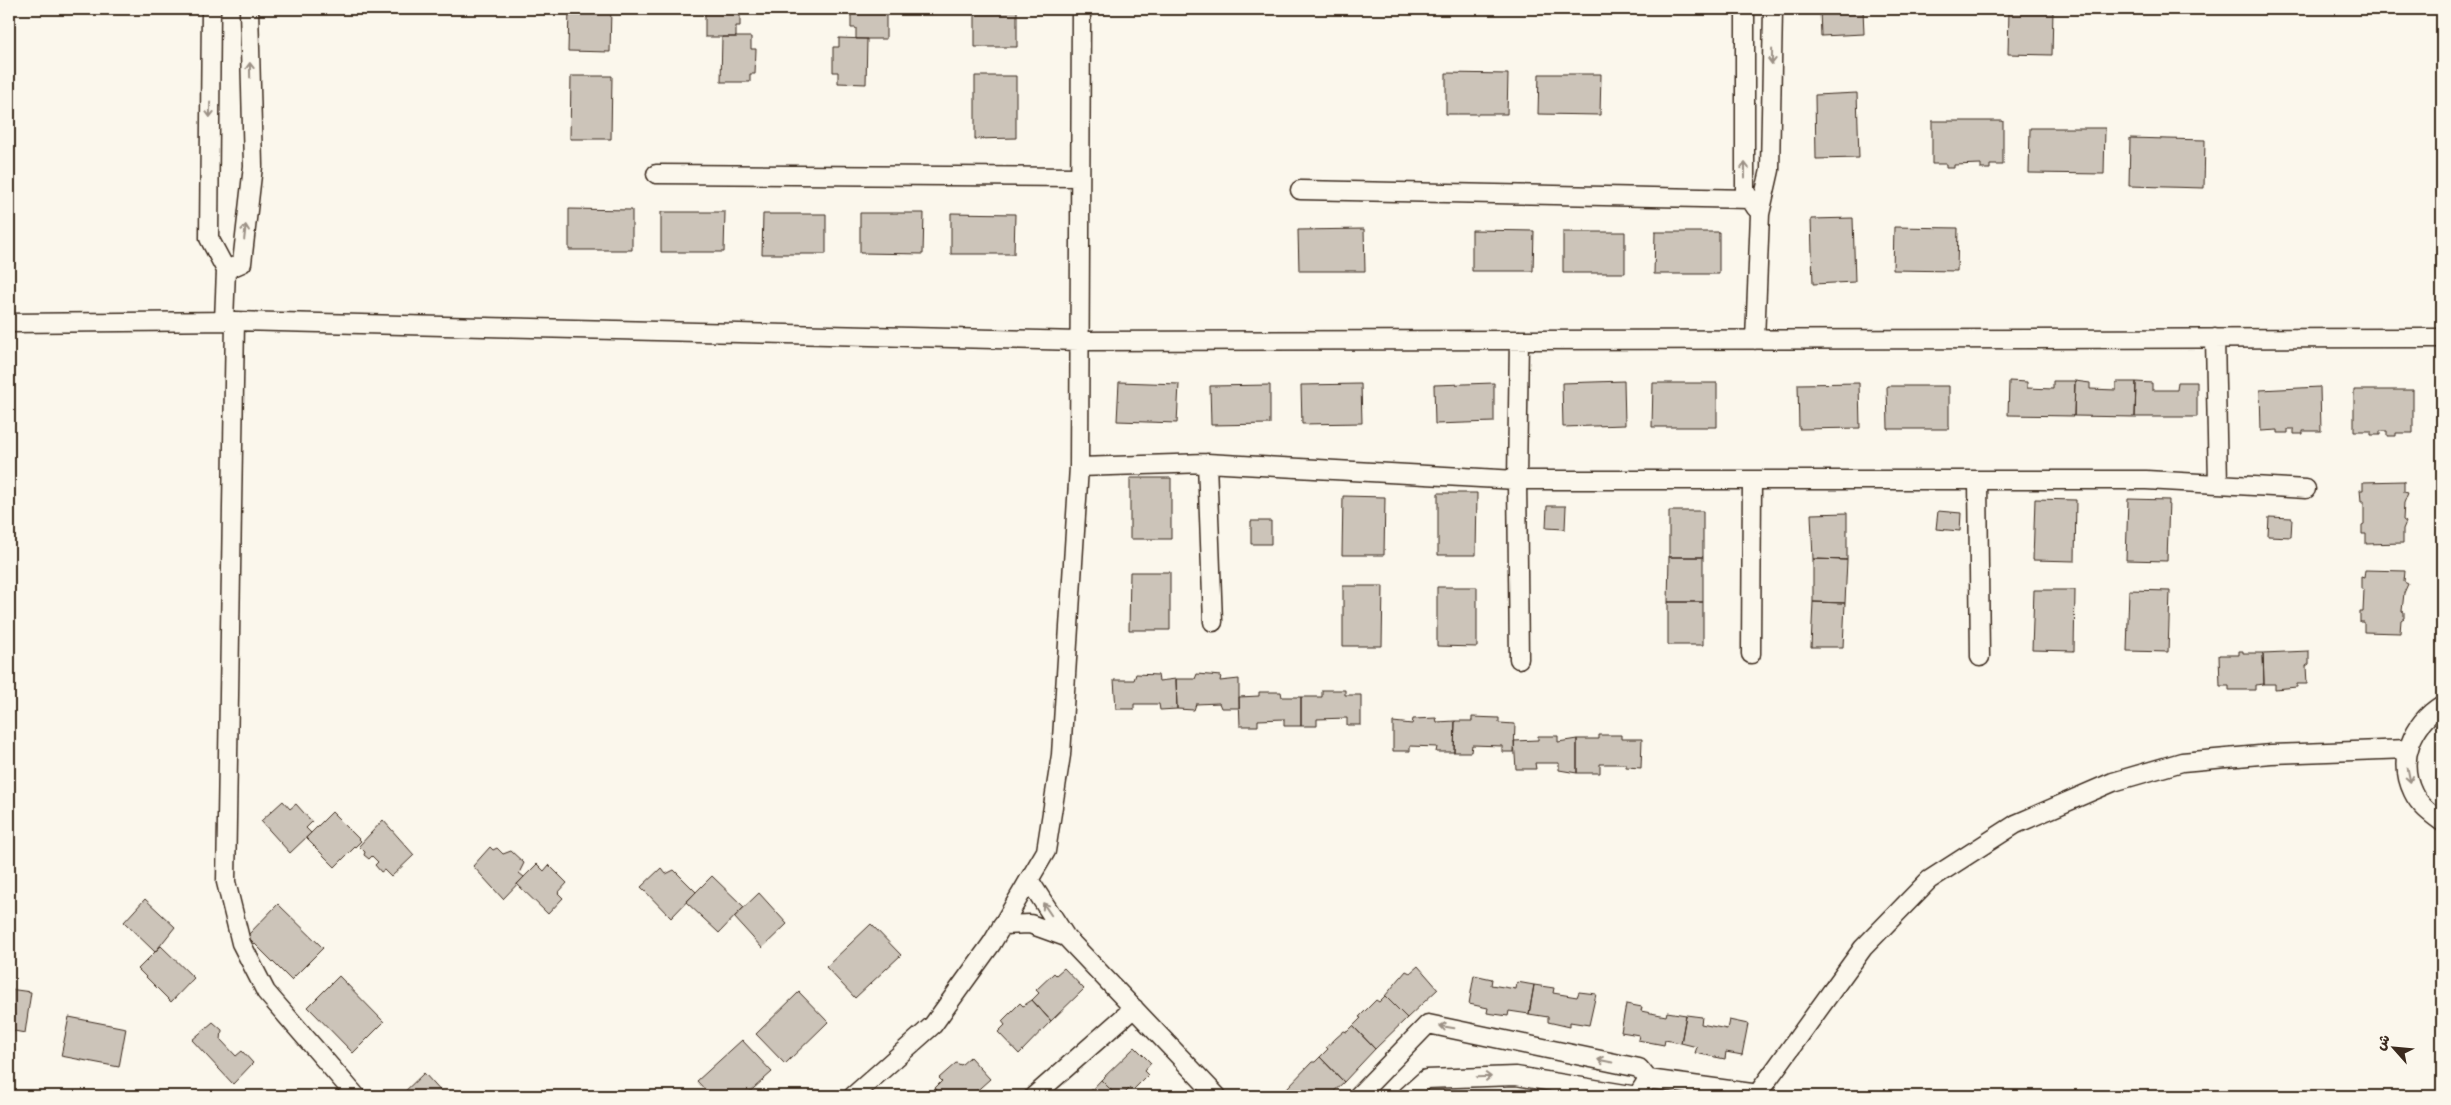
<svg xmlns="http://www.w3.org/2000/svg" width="2451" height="1105" font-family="'Comic Neue','Playpen Sans Arabic',sans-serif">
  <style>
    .building { fill: #ccc4b9; stroke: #3b2a1e }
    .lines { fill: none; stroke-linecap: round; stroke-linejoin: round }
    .minor-casing { stroke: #3b2a1e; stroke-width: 21 }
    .minor { stroke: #fbf7ec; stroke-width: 18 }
    .oneway { stroke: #9b9085 }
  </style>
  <rect width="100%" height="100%" fill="#fbf7ec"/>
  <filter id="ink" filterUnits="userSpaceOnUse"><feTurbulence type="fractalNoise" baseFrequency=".02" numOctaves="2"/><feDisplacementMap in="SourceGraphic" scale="10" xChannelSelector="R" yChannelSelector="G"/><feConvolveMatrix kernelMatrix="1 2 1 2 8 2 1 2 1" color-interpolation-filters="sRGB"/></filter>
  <g filter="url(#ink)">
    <path class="building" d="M569,9H611L610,52L568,51Z
      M705,9H740V26H736V37H705Z
      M851,9H886V39H856V28H851Z
      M975,9H1017V47H975Z
      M1820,9H1863L1864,34L1821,36Z
      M2009,9H2053L2052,55L2008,54Z
      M722,37H751V49H756L755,74H750V82H721Z
      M839,38L867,39L866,84L838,83V72H833V47H839Z
      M1446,73L1508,74L1507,114H1446Z
      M1539,74H1601L1600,115L1538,114Z
      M571,76H612L611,139H570Z
      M975,76H1016V138L975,139Z
      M1857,93L1859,158L1816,159L1815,95Z
      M1932,121H2003V165H1990V169H1981V164L1954,165V168H1946V164H1932Z
      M2030,128H2105L2104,174L2029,173Z
      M2130,138L2205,140L2204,188L2129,186Z
      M569,209L632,210V250H569Z
      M661,212H725L724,252H661Z
      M860,213H924L923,254L860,253Z
      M951,213L1015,214L1014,254H951Z
      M763,214H826V254H762Z
      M1853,218L1855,282L1813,284L1811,219Z
      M1894,227L1958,228L1957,271L1893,270Z
      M1364,229L1365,271H1299L1298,230Z
      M1472,230L1534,231L1533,271H1472Z
      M1563,232H1625V273H1563Z
      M1655,232H1719V274H1654Z
      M1624,381L1625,425L1563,427L1562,383Z
      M2009,381L2027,382V388L2053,389V381H2075L2074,416L2008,415Z
      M2075,381L2090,383V389L2116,390V382H2136L2135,417L2074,416Z
      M1119,382L1179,384L1177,423L1117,421Z
      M2136,382L2152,383V390H2177L2178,382H2197V417H2135Z
      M1494,383V422L1435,424L1434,385Z
      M1653,383H1717V427H1652Z
      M1859,383L1860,428L1799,429L1798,384Z
      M1361,384L1362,423L1302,424L1301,385Z
      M1270,385V424L1211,425L1210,386Z
      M1887,386H1949V429H1888Z
      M2320,387L2321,431H2303V434H2294V429H2288V433H2278V430L2261,431L2260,390Z
      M2354,390H2413V433H2396V436H2387V431H2380V435H2371V431H2354Z
      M1130,478H1171V539H1130Z
      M2404,481V492L2408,493L2404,503L2403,520L2406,522L2403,529V543L2366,544V534H2362V525L2364,524V501H2361L2360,490H2363V482Z
      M1438,493H1477L1476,555H1438Z
      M1343,496L1385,497L1384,555H1342Z
      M2035,499L2076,500L2075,561L2033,560Z
      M2128,499L2169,500L2167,561L2126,560Z
      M1547,506H1566L1565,529L1546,528Z
      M1669,511H1703V557H1669Z
      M1938,511L1961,513L1960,531L1936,529Z
      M1847,513V560L1813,559L1811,514Z
      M2269,517L2292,518L2291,537L2268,536Z
      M1251,521H1271V544H1251Z
      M1669,557H1703V602H1668Z
      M1813,559L1847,560L1845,603L1813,602Z
      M2365,570L2405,571L2404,582L2408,584L2404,593L2402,611L2404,612V618L2401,620L2400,633L2364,632V622H2360V612H2363L2364,589H2361V577L2364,578Z
      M1130,572H1170V630H1129Z
      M1343,586H1383L1382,646H1343Z
      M1437,587H1477V647L1437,646Z
      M2034,590H2075L2074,651L2032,650Z
      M2129,590L2170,591L2168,652L2127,651Z
      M1668,602H1703V645H1668Z
      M1813,602L1845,603L1843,647H1811Z
      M2239,651H2243V653H2263L2264,684L2255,685V690H2229V686H2220L2219,655H2239Z
      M2309,651V664L2306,666L2307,684H2297V687L2275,689V684H2264L2263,653Z
      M1136,674L1158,675L1159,681L1176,679L1177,709L1160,710L1159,704H1134V709H1116L1114,680H1134Z
      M1197,674L1221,676L1220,681L1239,679V708H1221L1219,703L1196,704L1194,710L1177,709L1176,679H1195Z
      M1322,690H1345V695H1361V725H1347V718L1317,719V726H1301V697H1322Z
      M1259,692H1281L1282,697H1301V726H1284V719L1258,720V726H1240L1239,697L1259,696Z
      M1472,717L1499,718V723L1515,724L1514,752H1502V746L1472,745L1471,752H1454L1455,721H1472Z
      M1436,718L1437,722L1455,721L1454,752H1436L1437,747L1410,746V751H1393V722L1412,724L1413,719Z
      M1599,735H1621V739H1642L1641,768L1626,767V764H1600V773H1577V739H1599Z
      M1538,736H1558V742L1577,739V773L1559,770V763H1535L1536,769H1516L1514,741L1538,740Z
      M283,801L290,809L296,804L312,822L306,828L311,833L290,853L261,821Z
      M332,812L361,841L335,867L306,838Z
      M383,820L414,855L391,877L384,870L381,872L375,865L378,862L372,856L369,859L364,855L365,852L359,846Z
      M490,847L493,850L497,848L503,854L511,851L524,863L519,873L524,877L503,899L473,866Z
      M537,864L544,871L549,865L567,883L558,893L563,898L548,914L517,884Z
      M661,868L666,874L674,870L696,892L671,918L641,887Z
      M712,876L744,907L719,933L686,902Z
      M759,893L787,924L762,948L734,917Z
      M145,899L175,927L155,952L124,922Z
      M278,904L323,948L291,980L247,936Z
      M871,924L901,955L855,998L826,967Z
      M161,946L194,978L171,1002L138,969Z
      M1418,966L1438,989L1407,1018L1385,996L1406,971L1410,973Z
      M1064,968L1084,989L1051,1021L1032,1000L1039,993L1036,990L1054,973L1056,975Z
      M1474,975L1492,979L1491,985L1516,989L1517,982L1534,985L1529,1014L1509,1011L1508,1016L1487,1013L1488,1008L1469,1004Z
      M339,976L384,1022L353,1053L308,1007Z
      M1534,985L1554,988L1553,993L1577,997L1579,992L1596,994L1589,1025L1570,1022V1027L1548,1022V1017L1529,1014Z
      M9,989L31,992L25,1033L9,1030Z
      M799,992L828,1022L785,1064L756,1034Z
      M1385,996L1407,1018L1375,1049L1353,1026L1361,1018L1359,1017L1376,1000L1379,1002Z
      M1032,1000L1051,1021L1019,1054L998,1032L1005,1025L1002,1021L1020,1003L1023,1006Z
      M1626,1004L1642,1007L1641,1011L1666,1016L1667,1012L1686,1015L1681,1043L1665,1040L1664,1045L1638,1040L1639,1035L1621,1032Z
      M1686,1015L1702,1017L1701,1024L1727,1029L1729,1020L1748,1024L1742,1055L1726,1052L1725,1059L1695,1053L1697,1047L1681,1043Z
      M69,1017L126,1028L119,1067L61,1056Z
      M213,1022L222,1030L221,1040L236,1056L242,1051L253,1063L233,1084L192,1040Z
      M1353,1026L1375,1049L1344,1082L1320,1057L1328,1049L1326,1047L1344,1031L1347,1032Z
      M742,1040L772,1072L745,1096H711L697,1081Z
      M1135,1047L1151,1063L1144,1071L1148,1075L1133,1090L1130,1088L1122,1096H1117L1101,1080Z
      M970,1057L990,1079L971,1096H942L935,1088L942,1081L939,1078L956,1063L961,1065Z
      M1320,1057L1344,1082L1329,1096H1295L1287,1088L1312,1062H1315Z
      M424,1073L445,1096H400Z
      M1101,1080L1117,1096H1086Z
      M935,1088L942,1096H922L926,1093L929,1095Z
      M1659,1092L1685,1096H1659Z"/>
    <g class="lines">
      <defs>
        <path id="minor" d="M211,9L209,238L226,270L224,321
          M1745,9V191L1756,208
          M656,174L1080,177
          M1300,190L1750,199
          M226,270L242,263L253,166L249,9
          M235,321L226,882L241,943L266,992L356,1096
          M9,323L235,321L1079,341L2442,338
          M2215,338L2218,484
          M1519,340L1517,480H2146L2306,489
          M1755,340L1760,214L1770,170L1773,9
          M1079,467L1207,463
          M1978,480L1980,657
          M1213,622L1207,463L1517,480L1519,659
          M1751,654L1752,480
          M2442,705C2413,723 2397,759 2413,792C2419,805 2431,814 2442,822
          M1029,880L1066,937L1217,1096
          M1002,925L1030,924L1066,937
          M853,1096L933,1025L992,943L1046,851L1061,755L1079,467L1081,9
          M1034,1096L1134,1008
          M1358,1096L1428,1024L1639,1068L1648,1079L1759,1094
          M1407,1096L1426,1079L1516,1076L1637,1096L1648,1079
          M1758,1096L1761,1089L1863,948L1929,880L2016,824L2113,782L2182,762L2271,754L2408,749"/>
      </defs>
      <use href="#minor" class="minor-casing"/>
      <use href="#minor" class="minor"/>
    </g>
    <defs><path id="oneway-shaft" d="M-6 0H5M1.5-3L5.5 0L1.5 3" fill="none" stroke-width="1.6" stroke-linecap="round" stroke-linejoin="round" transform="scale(1.25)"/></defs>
    <g class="oneway">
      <use href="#oneway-shaft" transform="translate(1772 57) rotate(91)"/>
      <use href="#oneway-shaft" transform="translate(250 70) rotate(-91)"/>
      <use href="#oneway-shaft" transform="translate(210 110) rotate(91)"/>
      <use href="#oneway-shaft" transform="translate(1745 170) rotate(-90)"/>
      <use href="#oneway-shaft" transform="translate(245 232) rotate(-84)"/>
      <use href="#oneway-shaft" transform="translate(2409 775) rotate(79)"/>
      <use href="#oneway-shaft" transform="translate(1047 909) rotate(-124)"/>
      <use href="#oneway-shaft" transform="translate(1447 1027) rotate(-171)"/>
      <use href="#oneway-shaft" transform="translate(1605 1061) rotate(-168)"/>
      <use href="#oneway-shaft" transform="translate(1484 1077) rotate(-2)"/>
    </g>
  </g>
  <rect width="2451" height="1105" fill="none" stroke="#fbf7ec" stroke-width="30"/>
  <rect x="15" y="15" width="2421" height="1075" fill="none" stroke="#3b2a1e" stroke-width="2" filter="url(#ink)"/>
  <g transform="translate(2394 1048) rotate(297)" stroke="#fbf7ec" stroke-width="4" paint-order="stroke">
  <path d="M0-4L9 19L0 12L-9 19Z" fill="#3b2a1e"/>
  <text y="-8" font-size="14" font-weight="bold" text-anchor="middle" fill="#3b2a1e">ش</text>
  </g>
</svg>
